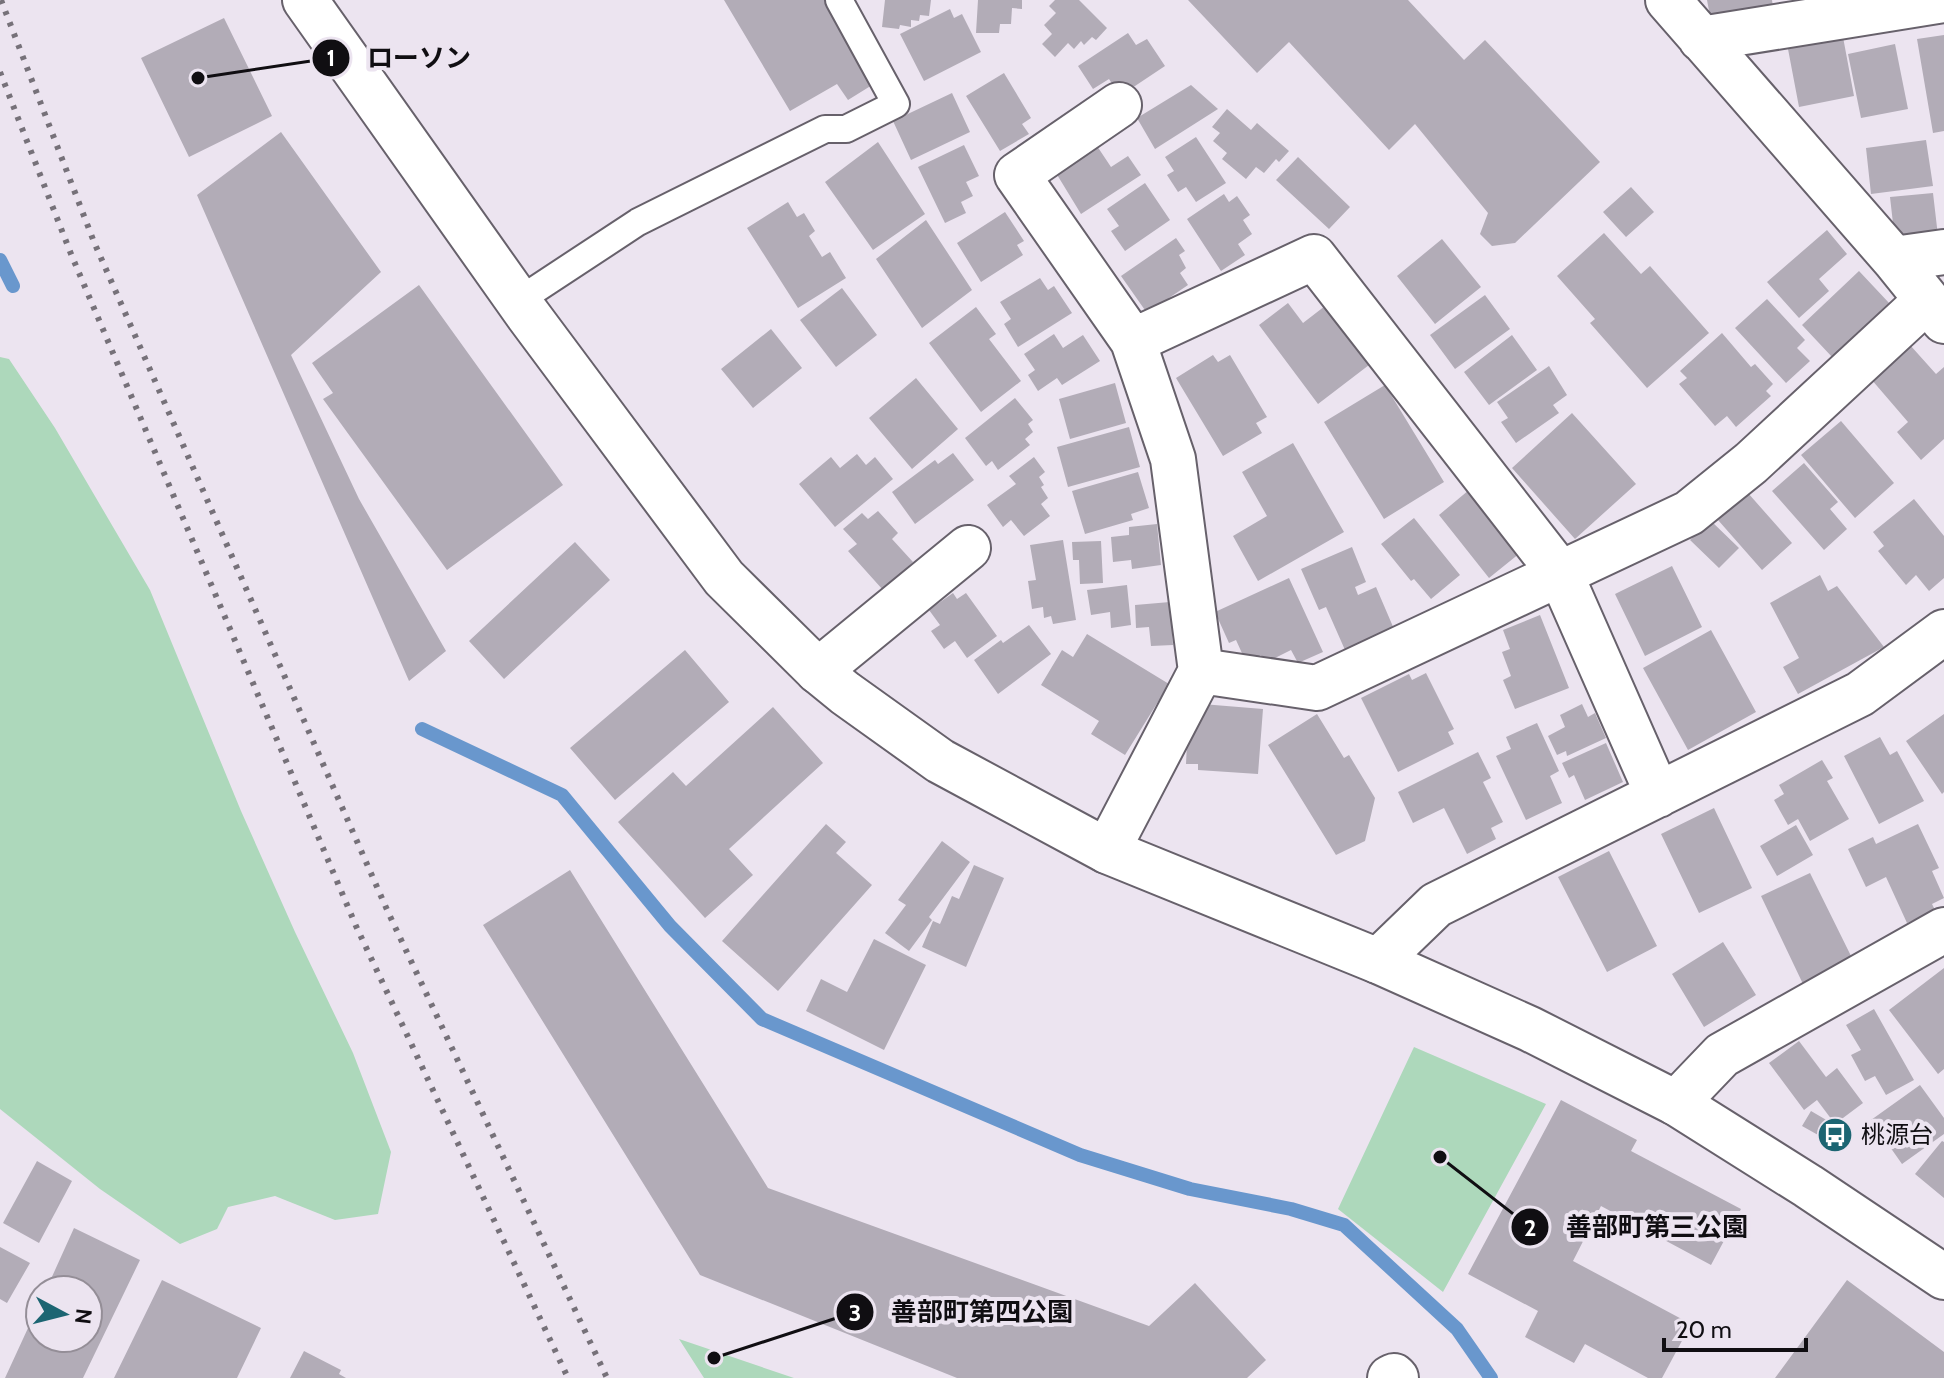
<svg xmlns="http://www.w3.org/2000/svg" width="1944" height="1378" font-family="Cabin,'Noto Sans JP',sans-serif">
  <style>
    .green { fill: #add8bb }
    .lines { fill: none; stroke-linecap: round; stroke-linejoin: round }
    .stream { stroke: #6997cd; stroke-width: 14 }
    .building { fill: #b2acb7 }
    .lane-casing { stroke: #67616b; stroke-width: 30 }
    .street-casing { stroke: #67616b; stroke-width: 48 }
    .secondary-casing { stroke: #67616b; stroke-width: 48 }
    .lane { stroke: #fff; stroke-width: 26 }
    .street { stroke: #fff; stroke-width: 44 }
    .secondary { stroke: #fff; stroke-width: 44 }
    .rail { stroke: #767179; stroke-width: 6; stroke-dasharray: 4 8; stroke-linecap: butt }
    .labels { text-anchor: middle; stroke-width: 8; stroke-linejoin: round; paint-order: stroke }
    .poi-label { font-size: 24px; fill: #100e12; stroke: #ece4f0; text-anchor: start }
    .leader { fill: none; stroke: #100e12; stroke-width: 3 }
    .callout-dot { fill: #100e12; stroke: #ece4f0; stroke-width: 3 }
    .mark-label { font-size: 24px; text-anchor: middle; font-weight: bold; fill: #fff }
    .callout-label { font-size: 26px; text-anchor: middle; font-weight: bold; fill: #100e12; stroke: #ece4f0; stroke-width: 8; stroke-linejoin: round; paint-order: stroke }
  </style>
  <rect width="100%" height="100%" fill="#ece4f0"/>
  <path class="green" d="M0,357L9,359L55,428L150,590L241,811L295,932L353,1053L391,1152L378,1214L335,1220L275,1196L228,1207L217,1229L180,1244L100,1189L0,1109Z
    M1414,1047L1546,1104L1443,1292L1338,1209Z
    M679,1339L794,1378H704Z"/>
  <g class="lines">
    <path class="stream" d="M0,260L13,286
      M422,729L562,795L670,926L762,1019L1080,1155L1190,1189L1291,1209L1344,1225L1457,1329L1491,1378"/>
  </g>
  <path class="building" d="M724,0H828L877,82L848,100L837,84L790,111Z
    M885,0H931L929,16L920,15L919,21L911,20V27L900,25L899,29L882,27Z
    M978,0H1022V9L1012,8L1011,24H1000L999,33H976Z
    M1055,0H1079L1107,28L1096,40L1092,37L1084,45L1081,41L1074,49L1068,43L1055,57L1042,44L1052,34L1044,25L1056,13L1049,6Z
    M1188,0H1408L1464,60L1485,40L1600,162L1515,243L1492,246L1480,234L1488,213L1415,124L1389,150L1289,42L1257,73Z
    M1707,0H1772L1773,7L1710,16Z
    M950,9L954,18L962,14L981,52L924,81L900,34Z
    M224,18L272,116L189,157L141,58Z
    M1128,33L1136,45L1147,39L1165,66L1120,96L1109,79L1093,89L1078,66Z
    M1944,35V131L1933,133L1917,39Z
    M1843,37L1854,96L1799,107L1788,49Z
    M1895,44L1908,109L1861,118L1848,54Z
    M1004,73L1031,118L1022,124L1029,134L1000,151L966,96Z
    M1191,85L1218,109L1155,149L1137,118Z
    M952,93L970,132L911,160L893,121Z
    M1227,109L1251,130L1257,123L1289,151L1279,162L1276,159L1264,173L1256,167L1246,179L1222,159L1227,153L1213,141L1220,133L1212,127Z
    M281,132L381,272L291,355L359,499L446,651L409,681L197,195Z
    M1196,137L1226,183L1196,202L1186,187L1178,192L1167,175L1174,171L1165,157Z
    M1926,140L1933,186L1871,194L1866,148Z
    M878,142L925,214L873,250L825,182Z
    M964,145L979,176L966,182L973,196L961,202L966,213L945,223L918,167Z
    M1097,146L1111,167L1128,156L1141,175L1081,214L1056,173Z
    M1298,157L1350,207L1329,229L1276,180Z
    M1145,183L1170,220L1125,251L1111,231L1119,226L1107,209Z
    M1631,187L1654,212L1626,237L1603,212Z
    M1933,193L1938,236L1895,241L1890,197Z
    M1224,194L1229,202L1237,196L1250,215L1243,220L1252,234L1238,244L1245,255L1221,271L1187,219Z
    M788,202L797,217L804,213L815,231L809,236L822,257L830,252L846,278L798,308L747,228Z
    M1005,212L1024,241L1017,245L1023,255L981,282L957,243Z
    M926,220L972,290L922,328L876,259Z
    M1827,230L1847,254L1819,279L1829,291L1799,318L1767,282Z
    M1604,233L1641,274L1650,266L1709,333L1647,388L1590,323L1595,319L1557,276Z
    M1176,238L1185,251L1179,255L1186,268L1180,273L1188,285L1147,313L1121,276Z
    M1442,239L1481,287L1435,324L1397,276Z
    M1859,271L1890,304L1833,358L1802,325Z
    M1040,278L1048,290L1054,286L1072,313L1018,347L1004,324L1011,319L1000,302Z
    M419,285L563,485L447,570L323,399L333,393L312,363Z
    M842,288L877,335L836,367L800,320Z
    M1485,295L1510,329L1455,369L1430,335Z
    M1767,299L1805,340L1797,348L1810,361L1786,383L1735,328Z
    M1288,303L1303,323L1325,306L1369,365L1318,404L1259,325Z
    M976,307L996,334L989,339L1021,381L981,412L929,343Z
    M771,329L802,368L753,408L721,369Z
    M1722,333L1751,367L1755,364L1773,384L1766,391L1771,396L1736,427L1727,416L1715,426L1679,384L1687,378L1680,371Z
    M1054,334L1063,348L1083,335L1100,361L1062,385L1057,378L1038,391L1028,375L1035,370L1024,354Z
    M1512,335L1537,370L1489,405L1464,372Z
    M1910,345L1936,374L1944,367V439L1921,460L1897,432L1908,422L1871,379Z
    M1213,355L1218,362L1230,355L1267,417L1256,423L1262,433L1223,456L1176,378Z
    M1549,366L1567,395L1553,405L1559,413L1516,443L1501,422L1508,418L1497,402Z
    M916,378L958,429L912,469L869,418Z
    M1115,383L1126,423L1070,439L1059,399Z
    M1385,385L1444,482L1384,519L1324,422Z
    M1015,398L1033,420L1028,424L1033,432L1025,439L1030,445L998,470L992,461L986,466L965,438Z
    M1572,413L1636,484L1575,539L1512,468Z
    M1841,421L1894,483L1855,518L1801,455Z
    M1129,427L1140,467L1068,487L1057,447Z
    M1293,443L1344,532L1258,581L1233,536L1267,516L1242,472Z
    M953,453L974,480L915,524L892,492L935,460L938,464Z
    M857,454L866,465L875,457L893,479L835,527L799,484L831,457L840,468Z
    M1034,457L1045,472L1039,477L1044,485L1041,487L1048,498L1041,504L1050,516L1024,536L1011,520L1003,527L987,505L1016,484L1009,476Z
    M1804,463L1838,502L1830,509L1847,529L1824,550L1772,491Z
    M1138,472L1149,508L1131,514L1133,520L1085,534L1072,491Z
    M1469,490L1520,553L1489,578L1439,515Z
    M1748,493L1792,543L1762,570L1718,520Z
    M1914,499L1944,536V578L1929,591L1916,575L1906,585L1878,551L1884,546L1873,532Z
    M878,511L898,533L892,539L913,562L883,590L848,551L857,544L843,529L862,513L868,519Z
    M1414,518L1460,575L1431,599L1414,579L1411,581L1381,544Z
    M1710,520L1739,548L1719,568L1690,540Z
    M1157,524L1161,565L1132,569L1131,560L1113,562L1111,537L1129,535V527Z
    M1063,540L1076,620L1053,624L1051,616L1044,618L1043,607L1032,609L1028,581L1036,580L1030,545Z
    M1101,541L1103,583L1080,584L1079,560H1073L1072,542Z
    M575,542L610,580L504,679L469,641Z
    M1352,547L1366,582L1355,587L1358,595L1376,587L1394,629L1345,650L1326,607L1319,610L1301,569Z
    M1672,566L1702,627L1645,656L1615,594Z
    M1820,575L1828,591L1837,586L1884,647L1798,694L1783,667L1799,658L1770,603Z
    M1289,578L1323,652L1298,663L1291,650L1265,663L1261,655L1246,662L1236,640L1229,643L1215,612Z
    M1127,585L1131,625L1111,628L1110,612L1091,615L1087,590Z
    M953,593L957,599L966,593L997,636L967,658L955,641L944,649L931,631L940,625L929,610Z
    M1170,602L1173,645L1151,646L1149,627L1136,628L1135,605Z
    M1540,615L1569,688L1515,709L1503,680L1511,676L1502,652L1510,649L1503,630Z
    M1029,625L1051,654L998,694L974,660L1001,640L1003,643Z
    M1711,630L1756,712L1688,750L1643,668Z
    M1087,634L1169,684L1125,755L1091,734L1099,721L1041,685L1062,650L1073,657Z
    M685,650L729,702L615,800L570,748Z
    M1426,673L1454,729L1448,732L1454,744L1398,772L1361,698L1409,674L1412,680Z
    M1202,704L1263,709L1258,774L1198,770V764H1186L1188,722L1200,723Z
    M1582,704L1588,717L1595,713L1606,738L1567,756L1566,751L1557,755L1548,736L1565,727L1560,715Z
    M773,707L823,763L729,849L753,875L705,918L618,822L673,772L686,786Z
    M1317,714L1344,758L1349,755L1375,798L1365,841L1336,855L1268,745Z
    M1944,714V792L1942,794L1906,741Z
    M1537,723L1559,771L1550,776L1562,803L1526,820L1496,756L1511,749L1506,737Z
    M1880,737L1890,755L1897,751L1924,801L1879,824L1844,756Z
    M1606,743L1623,782L1585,800L1574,775L1569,778L1562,763Z
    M1478,752L1491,778L1483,782L1503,822L1491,828L1496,839L1467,854L1444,808L1413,823L1398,792Z
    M1822,760L1833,778L1827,781L1849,819L1810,841L1798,819L1788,825L1774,800L1784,794L1779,785Z
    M1714,808L1752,888L1699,913L1661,834Z
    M826,824L846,842L836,853L872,885L778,991L722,941Z
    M1918,824L1939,868L1932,871L1944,898L1932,904L1935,910L1907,923L1886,877L1866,887L1848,849L1873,837L1876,844Z
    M1796,825L1813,855L1777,876L1760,846Z
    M942,841L970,862L929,917L932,920L909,951L885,933L906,905L898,900Z
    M1609,851L1657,946L1607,972L1558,877Z
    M974,865L1004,878L966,967L922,947L933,921L940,924L952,896L959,899Z
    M570,870L768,1188L1149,1326L1195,1283L1266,1360L1247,1378H957L700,1275L483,925Z
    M1810,873L1853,960L1803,984L1761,896Z
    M874,939L926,965L884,1050L806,1011L821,979L847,992Z
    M1723,942L1756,995L1704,1027L1672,974Z
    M1944,968V1069L1938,1074L1889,1010Z
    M1874,1009L1914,1080L1886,1095L1875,1076L1865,1081L1851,1055L1861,1050L1846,1025Z
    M1799,1041L1826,1077L1837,1068L1863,1103L1835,1124L1817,1100L1804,1110L1769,1063Z
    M1920,1085L1944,1118V1134L1902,1164L1871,1120Z
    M1561,1100L1637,1140L1631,1151L1741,1209L1711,1265L1601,1206L1573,1261L1691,1324L1662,1378H1648L1585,1344L1574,1363L1525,1337L1538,1311L1468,1274Z
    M1811,1111L1852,1135L1843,1149L1802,1126Z
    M1942,1141L1944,1142V1198L1915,1174Z
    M37,1161L72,1181L39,1243L3,1223Z
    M74,1228L140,1260L83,1378H5L40,1302V1338H88V1290H46Z
    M0,1247L30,1263L7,1303L0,1299Z
    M162,1280L261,1328L237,1378H114Z
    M1847,1280L1944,1352V1378H1775Z
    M304,1351L341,1370L339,1374L346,1378H290Z"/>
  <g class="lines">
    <defs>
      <path id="lane" d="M518,301L638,222L825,129H846L896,104L839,0"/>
      <path id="street" d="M1668,0L1894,259L1944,321
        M1701,39L1944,0
        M1119,105L1017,175L1133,341
        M1894,259L1944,252
        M818,671L968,548
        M1201,671L1317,688L1689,513L1751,463L1926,301
        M1107,851L1201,671L1173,459L1133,341L1314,257L1560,573L1658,795
        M1378,961L1436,905L1860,694L1944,632
        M1676,1103L1722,1055L1944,930
        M1390,1378L1394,1376L1396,1378"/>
      <path id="secondary" d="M305,0L528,315L724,578L818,671L845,693L940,761L1107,851L1378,961L1530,1029L1676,1103L1808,1186L1944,1277"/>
    </defs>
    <use href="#lane" class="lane-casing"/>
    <use href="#street" class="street-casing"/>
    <use href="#secondary" class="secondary-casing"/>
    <use href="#lane" class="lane"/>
    <use href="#street" class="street"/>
    <use href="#secondary" class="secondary"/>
    <path class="rail" d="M1,0L94,242L388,912L607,1378
      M0,72L71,254L356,926L568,1378"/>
  </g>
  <defs>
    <symbol id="bus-disc" viewBox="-11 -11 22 22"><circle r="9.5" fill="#1c6572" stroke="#ece4f0"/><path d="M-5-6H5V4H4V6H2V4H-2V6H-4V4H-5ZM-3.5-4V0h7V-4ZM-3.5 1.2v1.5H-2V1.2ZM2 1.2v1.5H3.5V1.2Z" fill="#fff"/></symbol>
  </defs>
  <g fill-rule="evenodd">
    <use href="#bus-disc" x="1815" y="1115" width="40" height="40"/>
  </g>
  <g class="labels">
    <g class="poi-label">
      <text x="1861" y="1143">桃源台</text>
    </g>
  </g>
  <path class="leader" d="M198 78L331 58M1440 1157L1530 1227M714 1358L855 1312"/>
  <g class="callout-dot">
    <circle cx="198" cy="78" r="8"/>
    <circle cx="1440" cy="1157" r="8"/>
    <circle cx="714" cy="1358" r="8"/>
    <circle cx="331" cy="58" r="20"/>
    <circle cx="1530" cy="1227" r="20"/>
    <circle cx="855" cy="1312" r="20"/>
  </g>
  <g class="mark-label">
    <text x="331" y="66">1</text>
    <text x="1530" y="1236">2</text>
    <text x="855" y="1321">3</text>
  </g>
  <g class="callout-label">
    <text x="419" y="67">ローソン</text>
    <text x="1657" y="1236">善部町第三公園</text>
    <text x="982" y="1321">善部町第四公園</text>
  </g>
  <g transform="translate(64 1314) rotate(97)"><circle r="38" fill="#ece4f0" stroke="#948e97" stroke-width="2"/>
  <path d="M0-6L14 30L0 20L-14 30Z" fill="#1c6572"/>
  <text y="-12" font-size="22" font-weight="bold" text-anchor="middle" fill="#100e12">N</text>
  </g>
  <path d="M1664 1338v12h142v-12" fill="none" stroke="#100e12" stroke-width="4"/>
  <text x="1676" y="1338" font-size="24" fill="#100e12" stroke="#ece4f0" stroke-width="6" paint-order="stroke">20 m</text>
</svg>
